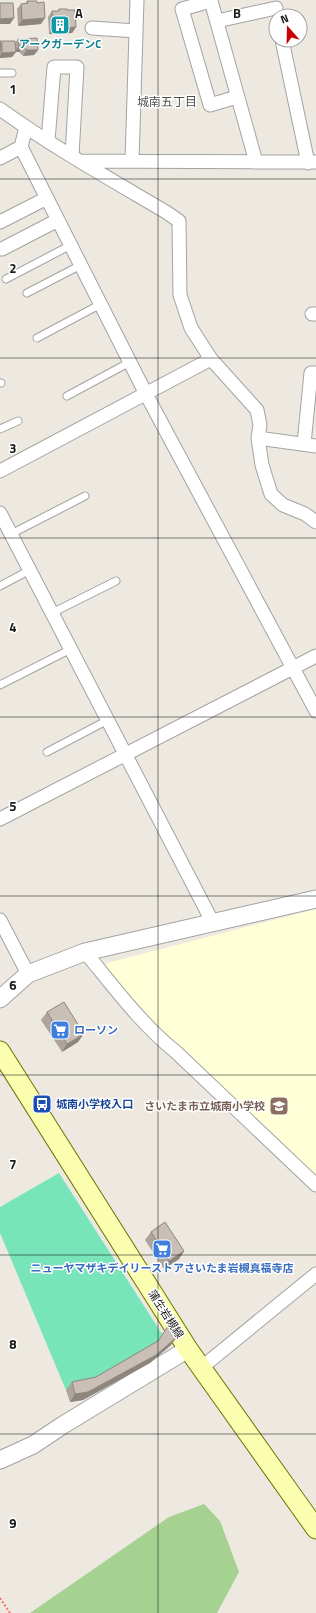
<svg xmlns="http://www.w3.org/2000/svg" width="316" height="1613" font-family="'Titillium Web','Noto Sans JP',sans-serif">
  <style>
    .education { fill: #ffffd8 }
    .forest { fill: #a5d191 }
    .pitch { fill: #77e4b9 }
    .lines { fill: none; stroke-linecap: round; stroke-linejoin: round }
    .service-casing { stroke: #a3a3a3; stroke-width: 9 }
    .minor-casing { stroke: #a3a3a3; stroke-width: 15 }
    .tertiary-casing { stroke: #a3a3a3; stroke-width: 19 }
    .secondary-casing { stroke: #697500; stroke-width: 21 }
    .path { stroke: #ff6f60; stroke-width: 2; stroke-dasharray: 2 2; stroke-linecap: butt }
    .service { stroke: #fff; stroke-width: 7 }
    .minor { stroke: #fff; stroke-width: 13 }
    .tertiary { stroke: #fff; stroke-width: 17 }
    .secondary { stroke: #fafeae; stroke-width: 19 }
    .wall { fill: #aea49d }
    .shaded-wall { fill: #8d867f }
    .building { fill: #cabfb6; stroke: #8d867f }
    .grid { fill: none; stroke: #1c1c1c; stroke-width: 1; stroke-opacity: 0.55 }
    .labels { text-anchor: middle; stroke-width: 3; stroke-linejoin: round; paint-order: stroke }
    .culture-label { font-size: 11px; font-weight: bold; fill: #0d838f; stroke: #fff }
    .shop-label { font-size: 11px; font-weight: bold; fill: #366cbe; stroke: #fff; text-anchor: start }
    .transit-label { font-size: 11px; font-weight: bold; fill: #164399; stroke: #fff; text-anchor: start }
    .education-label { font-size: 11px; font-weight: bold; fill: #785e54; stroke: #fff; text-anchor: end }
    .street-label { font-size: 11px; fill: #1c1c1c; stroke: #fff }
    .neighbourhood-label { font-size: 12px; fill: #4f4f4f; stroke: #fff }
    .grid-label { font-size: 13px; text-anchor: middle; font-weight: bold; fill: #1c1c1c; stroke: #fff; stroke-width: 3; stroke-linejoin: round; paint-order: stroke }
  </style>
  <rect width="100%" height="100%" fill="#eee9e0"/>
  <path class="education" d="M316,909V1175L168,1037L104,968L107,963Z"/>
  <path class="forest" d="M204,1504L220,1521L239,1572L217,1613H30L169,1517Z"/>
  <path class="pitch" d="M59,1173L162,1334L153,1349L90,1385L66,1390L0,1233V1207Z"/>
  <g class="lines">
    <defs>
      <path id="service" d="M0,73H12
        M6,279L71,245
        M27,293L81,265
        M37,338L101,304
        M0,383H1
        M67,396L130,362
        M0,429L18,421
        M11,534L85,496
        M0,586L30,570
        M52,613L116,581
        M0,685L71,649
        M47,752L108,720"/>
      <path id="minor" d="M217,21L276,8
        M92,28L136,31
        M282,40L308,163
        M237,97L210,105L182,9L211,1L256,162
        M0,109C53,147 110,179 166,212L179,221L180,295L191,328L211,359L257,410L260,425L258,438L262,465L271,494L283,505L305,514L316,522
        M26,127L21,147L146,394L316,711
        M48,141L54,67H77L72,156
        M0,158L21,147
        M80,161L316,162
        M132,161L137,0
        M0,222L47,198
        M2,249L58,220
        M312,314H316
        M258,438L316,446
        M304,444L311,373H316
        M0,471L211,359
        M0,513L213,923
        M0,819L316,656
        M0,920L28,974
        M85,952C114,987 141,1024 176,1052L316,1185
        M201,1368L316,1274"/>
      <path id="tertiary" d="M0,999L28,974L85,952L316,899
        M0,1460L33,1445L63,1425L188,1349"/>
      <path id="secondary" d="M0,1051L188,1349L316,1529"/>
    </defs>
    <use href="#service" class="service-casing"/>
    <use href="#minor" class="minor-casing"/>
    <use href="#tertiary" class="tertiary-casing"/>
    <use href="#secondary" class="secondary-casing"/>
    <path class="path" d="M0,1598L10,1613"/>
    <use href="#service" class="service"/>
    <use href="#minor" class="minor"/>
    <use href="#tertiary" class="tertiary"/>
    <use href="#secondary" class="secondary"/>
  </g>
  <path class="wall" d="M27,1L41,24L18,26L17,9L21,4L26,3Z
    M59,9L67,10L76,27L72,33L49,34L48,17L52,11H58Z
    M18,39L38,50L34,55L23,56L19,52H16L12,57L0,58V40V43L2,41L15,43Z
    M47,1012L78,1042L62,1052L41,1020Z
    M151,1232L184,1251L179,1259L164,1269L145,1240Z
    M168,1326L171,1345L150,1363L83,1400L70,1402L66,1390L72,1382L96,1377L158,1341Z"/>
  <path class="shaded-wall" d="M14,18L10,24H0V19Z
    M45,18L41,24L18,26L22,20Z
    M76,27L72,33L49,34L53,29Z
    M19,46H23L19,52H16L12,57L0,58V56L2,53L15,52Z
    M27,50H38L34,55L23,56Z
    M84,1034L78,1042L62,1052L67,1044Z
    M184,1251L179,1259L164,1269L169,1261Z
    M177,1337L171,1345L150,1363L83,1400L70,1402L75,1394Z"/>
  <path class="building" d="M27,1H37V3L44,2L45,18L22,20L21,4L28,3Z
    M0,3H13L14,18L0,19Z
    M59,9H67V10H75L76,27L53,29L52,11H59Z
    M37,38L38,50H27L23,46H19L18,39Z
    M0,40L1,50H0Z
    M2,41H15L16,52L2,53Z
    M64,1002L84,1034L67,1044L47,1012Z
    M165,1222L184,1251L169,1261L151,1232Z
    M168,1326L177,1337L156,1355L88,1392L75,1394L72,1382L96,1377L158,1341Z"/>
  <path class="grid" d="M158,0V1613M0,179H316M0,358H316M0,538H316M0,717H316M0,896H316M0,1075H316M0,1255H316M0,1434H316"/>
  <defs>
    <symbol id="building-square" viewBox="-11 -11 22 22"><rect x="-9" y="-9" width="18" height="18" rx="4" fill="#0f9aa8" stroke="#fff"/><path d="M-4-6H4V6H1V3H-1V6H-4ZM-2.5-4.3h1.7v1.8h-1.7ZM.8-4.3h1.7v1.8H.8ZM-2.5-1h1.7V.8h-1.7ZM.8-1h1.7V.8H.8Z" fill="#fff"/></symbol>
    <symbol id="supermarket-square" viewBox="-11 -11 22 22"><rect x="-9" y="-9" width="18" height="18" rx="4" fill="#3f7fe0" stroke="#fff"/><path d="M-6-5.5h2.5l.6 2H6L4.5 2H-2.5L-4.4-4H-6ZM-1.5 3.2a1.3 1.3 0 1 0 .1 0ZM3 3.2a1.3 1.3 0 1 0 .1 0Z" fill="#fff"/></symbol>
    <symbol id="bus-square" viewBox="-11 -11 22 22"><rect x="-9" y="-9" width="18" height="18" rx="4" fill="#1a4fb4" stroke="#fff"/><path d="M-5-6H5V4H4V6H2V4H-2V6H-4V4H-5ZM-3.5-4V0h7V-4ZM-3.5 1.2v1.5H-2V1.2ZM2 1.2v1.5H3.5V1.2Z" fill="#fff"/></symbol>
    <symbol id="school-square" viewBox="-11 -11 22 22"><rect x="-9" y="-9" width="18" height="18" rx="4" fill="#8d6e63" stroke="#fff"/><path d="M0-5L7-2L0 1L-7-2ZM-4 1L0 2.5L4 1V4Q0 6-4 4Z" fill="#fff"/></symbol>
  </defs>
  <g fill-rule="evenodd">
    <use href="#building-square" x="49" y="14" width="22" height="22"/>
    <use href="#supermarket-square" x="49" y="1019" width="22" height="22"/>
    <use href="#bus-square" x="31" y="1093" width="22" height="22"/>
    <use href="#school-square" x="268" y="1095" width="22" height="22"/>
    <use href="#supermarket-square" x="151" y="1238" width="22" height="22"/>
  </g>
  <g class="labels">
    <g class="culture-label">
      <text x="60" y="48">アークガーデンC</text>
    </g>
    <g class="shop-label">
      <text x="74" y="1034">ローソン</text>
      <text x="162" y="1272" text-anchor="middle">ニューヤマザキデイリーストアさいたま岩槻真福寺店</text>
    </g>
    <g class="transit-label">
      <text x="56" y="1108">城南小学校入口</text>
    </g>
    <g class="education-label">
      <text x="265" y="1110">さいたま市立城南小学校</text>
    </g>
    <g class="street-label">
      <text transform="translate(166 1314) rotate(57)" y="4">蒲生岩槻線</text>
    </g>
    <g class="neighbourhood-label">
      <text x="167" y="106">城南五丁目</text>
    </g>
  </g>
  <g class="grid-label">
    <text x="79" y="18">A</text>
    <text x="237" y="18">B</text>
    <text x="13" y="94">1</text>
    <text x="13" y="273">2</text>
    <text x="13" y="453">3</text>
    <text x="13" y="632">4</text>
    <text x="13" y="811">5</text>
    <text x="13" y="990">6</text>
    <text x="13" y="1169">7</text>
    <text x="13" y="1349">8</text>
    <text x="13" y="1528">9</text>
  </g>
  <g transform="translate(288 28) rotate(340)"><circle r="19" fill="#ffffff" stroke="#a4a4a4"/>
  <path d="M0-3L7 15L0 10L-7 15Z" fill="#c70002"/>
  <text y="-6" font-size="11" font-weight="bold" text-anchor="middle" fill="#1c1c1c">N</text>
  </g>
</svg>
